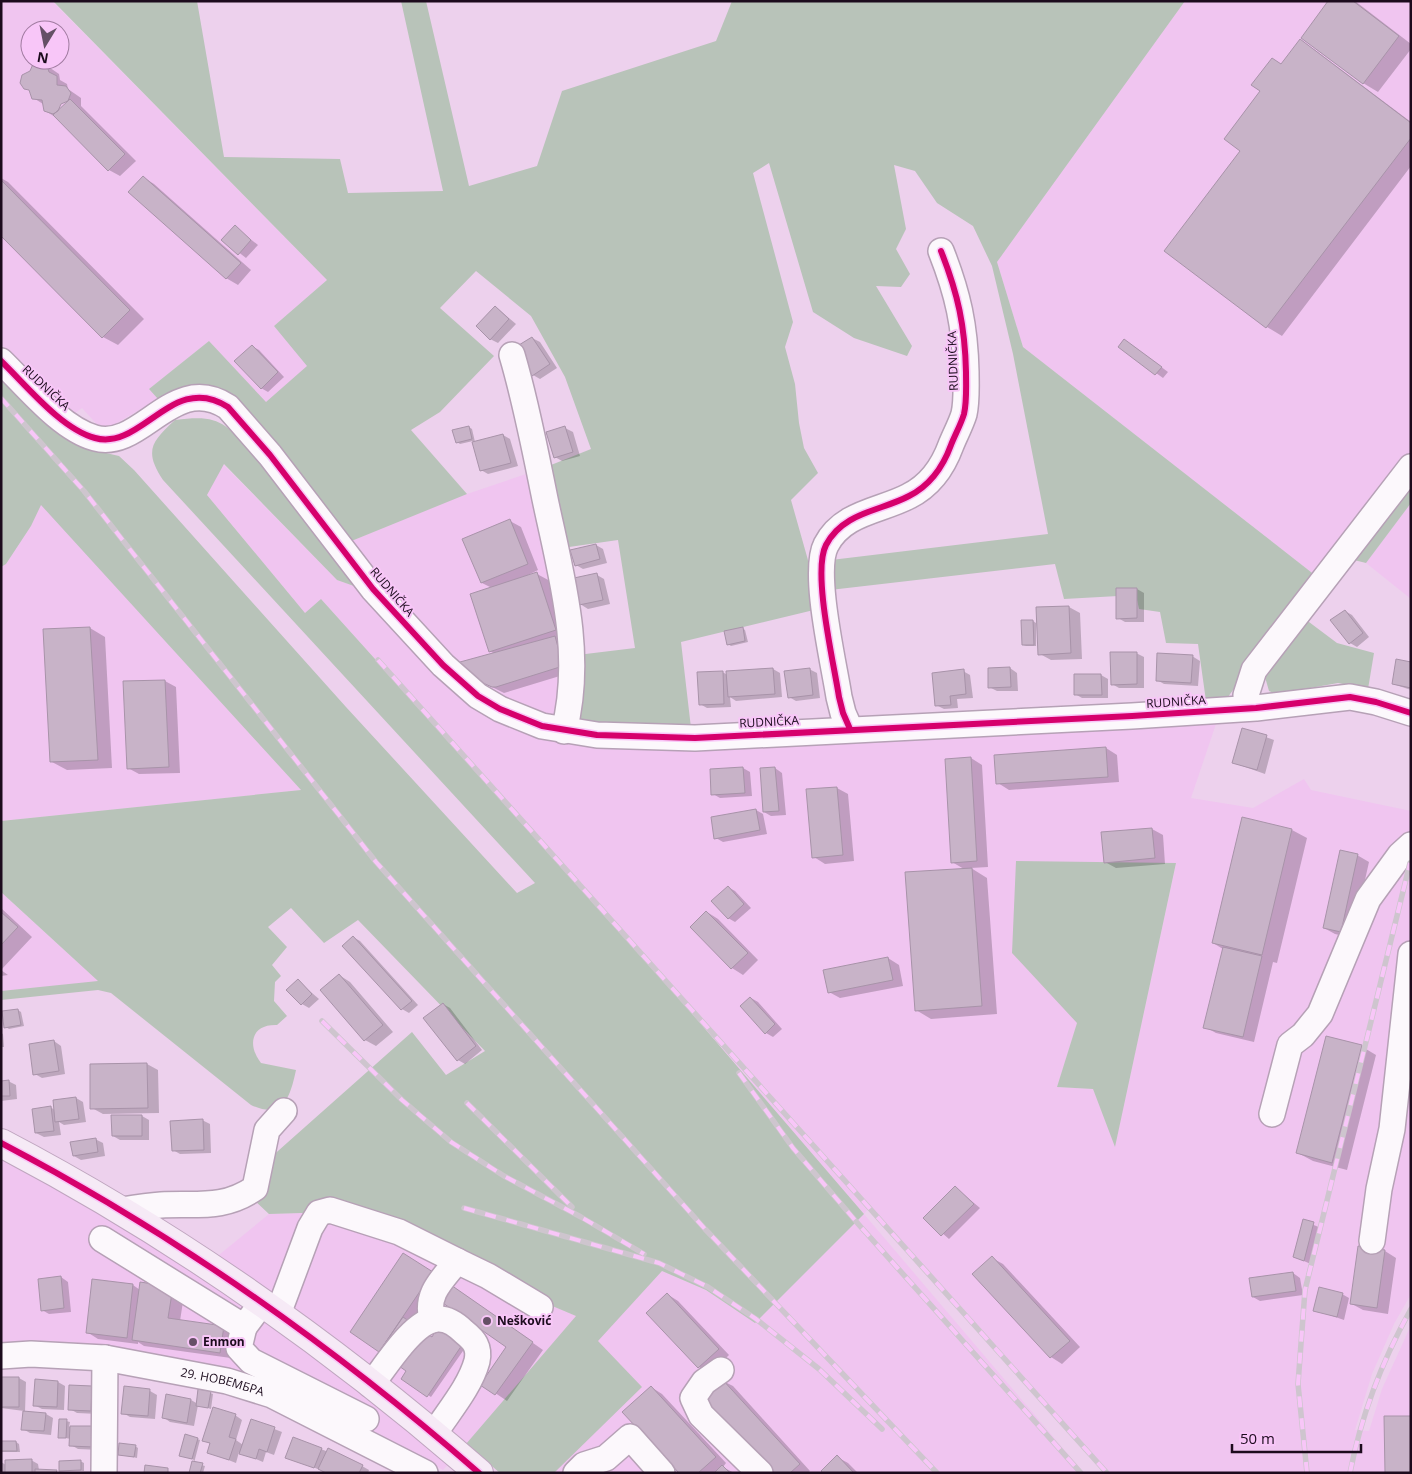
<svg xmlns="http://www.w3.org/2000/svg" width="1412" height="1474" font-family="'Open Sans',sans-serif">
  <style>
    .built { fill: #f0c5f0; fill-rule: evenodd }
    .green { fill: #b8c3b9 }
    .shadow { fill: #0003; fill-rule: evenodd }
    .building { fill: #c8b3c8; stroke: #a893a9 }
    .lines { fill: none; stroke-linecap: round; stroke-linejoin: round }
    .minor-casing { stroke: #b6a1b6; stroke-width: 28 }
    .major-casing { stroke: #bfa5bf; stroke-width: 30 }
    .minor { stroke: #fcf8fc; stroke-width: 25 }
    .major { stroke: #f6eaf6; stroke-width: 28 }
    .rail-casing { stroke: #cec5ce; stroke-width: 5.5 }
    .rail { stroke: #f8c6f8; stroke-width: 4; stroke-dasharray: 11; stroke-linecap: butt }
    .cycleway-casing { stroke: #f8c6f8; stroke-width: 9 }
    .cycleway { stroke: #d6006c; stroke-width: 6 }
    .poi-dot { fill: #655066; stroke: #f8c6f8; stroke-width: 2 }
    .labels { text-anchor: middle; stroke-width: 4; stroke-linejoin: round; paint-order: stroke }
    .street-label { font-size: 12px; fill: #1c0b1d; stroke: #f8c6f8 }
    .poi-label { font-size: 12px; font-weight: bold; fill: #1c0b1d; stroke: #f8c6f8; text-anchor: start }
  </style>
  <rect width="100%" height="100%" fill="#edd1ed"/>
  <path class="built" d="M1,1H52L327,280L274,326L308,366L266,403L209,341L149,389L158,399L103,431L82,408L71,416L1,344ZM30,30H60V60H30Z
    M1185,1H1411V453L1316,576L1023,347L997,262Z
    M223,464L337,580L368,591L412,647L549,736L636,749L1217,721L1191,798L1253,808L1304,779L1311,790L1411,811V1294L1394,1324L1372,1374L1355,1430L1369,1431L1382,1389L1411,1325V1473H1107L870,1206L864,1214L1084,1473H500L466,1445L443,1470L376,1433L280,1390L240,1374L187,1361L143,1353L1,1345V1156L214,1259L269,1214L302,1213L330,1218L399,1241L576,1316L598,1340L662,1271L706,1290L755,1322L864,1214L646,960L322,600L305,613L207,495ZM1176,864L1115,1146L1093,1089L1057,1087L1077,1023Z
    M526,474L569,656L561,721L514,704L473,680L408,611L349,542L461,496Z
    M1411,503V599L1366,563Z
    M41,504L301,790L1,821V567L6,564L31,526Z
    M1,892L3,894L99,982L1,991Z"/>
  <path class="green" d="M53,1H197L224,157L340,159L348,193L443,191L401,1H426L469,186L537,166L562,91L716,41L732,1H1185L997,262L1023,347L1316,576L1225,701H1206L1198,644L1166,643L1160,612L1139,609L1136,595L1064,599L1055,564L830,590L831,560L1048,534L1013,354L992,266L973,226L937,203L915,171L894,165L906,229L896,249L910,274L901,287L876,286L912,346L907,356L854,338L813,312L769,163L753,173L793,322L785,347L795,384L799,423L804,448L818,473L791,500L817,592L818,609L681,642L691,728L561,721L569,656L635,648L618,540L562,548L546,467L591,449L565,377L531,316L476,271L440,308L494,356L440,412L411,430L467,494L349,542L213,390C189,384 180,389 158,399L149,389L209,341L266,402L307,366L274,326L327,280Z
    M1,372L63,437L80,447L119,456L134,470L346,707L517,893L535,883L163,480C144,451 151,442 175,420C218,414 224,422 253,452L368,591L337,580L224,464L207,495L305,613L321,599L646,960L864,1214L755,1323L706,1290L662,1271L598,1341L642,1387L554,1473H500L466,1444L576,1316L399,1241L330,1218L302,1213L269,1214L252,1198V1174L412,1032L446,1075L485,1051L358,920L324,943L291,908L268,927L287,947L272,965L281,976L275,982L274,1001L287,1016L277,1025C251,1024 247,1045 261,1063L296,1070C290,1098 283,1120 251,1105L111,993L98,990L1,1000V991L98,981L1,892V821L301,790L41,505L31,526L6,564L1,567Z
    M1411,480V503L1366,563L1350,559Z
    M1305,619L1337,643L1374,653L1368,689L1338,683L1277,694L1269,691L1265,677Z
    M1016,861L1176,863L1115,1147L1093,1089L1057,1087L1077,1023L1012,953Z"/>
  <path class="shadow" d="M1330,1H1355L1411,44V49L1378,92L1363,83Z
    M1300,41L1315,50L1411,122V166L1282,336L1267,327L1166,251L1242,151L1282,65Z
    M43,63L59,74L60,80L67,84L68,89L81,98V106L136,161L120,176L109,170L57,118L47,112L43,104L32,97L31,72ZM70,101L57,113L60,103Z
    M143,177L154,184L251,270L238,285L226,278Z
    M1,178L8,182L144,319L118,345L103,337L1,235Z
    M235,227L258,245L246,258L223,240Z
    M496,307L516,324L498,343L490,339Z
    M532,338L540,342L557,368L540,379L533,375Z
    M1132,345L1168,372L1163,378L1120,347Z
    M252,346L259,350L284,377L268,392L261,388Z
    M469,427L472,429L475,442L503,435L510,439L518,466L488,474L481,470L473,441L460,444L457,442Z
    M565,428L573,432L580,456L562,461L555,457Z
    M510,521L521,527L538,570L528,575L529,576L537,574L552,582L573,672L504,693L478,680L462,663L495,654L490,651L492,588L482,583ZM556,645H558L566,671Z
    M596,545L603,549L607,563L583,569L576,565Z
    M597,575L604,579L610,604L588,609L580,604Z
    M1137,589L1144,593V622H1125L1118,618Z
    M1069,607L1080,613L1082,659L1051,660L1040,654Z
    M1345,611L1352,615L1369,637L1357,647L1350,643Z
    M1033,621L1036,623V646H1026L1023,645Z
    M90,628L105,637L112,768L67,770L52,762L44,630Z
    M742,628L745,630L748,642L731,646L728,644Z
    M1136,653L1144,657V688H1119L1112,684Z
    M1192,656L1200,661L1198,686L1164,684L1157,680Z
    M1411,663V690L1393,684Z
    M1010,668L1017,673L1018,691H997L989,687V669Z
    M773,669L780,673L782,697L736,701L730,697L731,707L707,708L700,704L722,672L728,675Z
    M809,669L817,673L820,698L796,701L789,697Z
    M963,671L970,675L973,698L957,699L958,708L944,709L936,705Z
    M1101,675L1108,679V698H1082L1075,694Z
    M165,681L176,687L180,773L139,774L128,768Z
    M1243,729L1274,740L1265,774L1234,763Z
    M1106,748L1117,755L1119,782L1009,790L998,783Z
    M971,758L982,765L988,867L971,868L987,878L997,1014L931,1019L916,1010L964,869L952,862Z
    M743,768L750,772L752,796L720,798L713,794Z
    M775,768L782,773L786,815L771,816L764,812Z
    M837,788L848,794L854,861L825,864L814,857Z
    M756,810L763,814L767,834L723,842L716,838L712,818Z
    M1152,829L1163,835L1165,864L1116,868L1105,862Z
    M1292,830L1307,838L1277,963L1273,962L1254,1042L1216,1033L1205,1027L1223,949L1213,943Z
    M1357,855L1369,862L1352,938L1335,934L1324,928Z
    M728,887L735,891L751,908L735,922L728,918Z
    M1,908L32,937L1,970Z
    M707,912L718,919L758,960L743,975L732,968L691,927Z
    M353,937L360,941L418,1005L409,1013L402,1009L344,946Z
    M888,958L899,965L903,986L840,998L829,992Z
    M1,970L8,975L1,976Z
    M339,975L350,982L393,1032L376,1046L365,1040Z
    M298,981L319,999L309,1008L302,1004Z
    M751,998L758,1002L782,1029L773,1037L766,1033Z
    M443,1004L450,1008L482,1050L465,1064L458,1060Z
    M18,1010L21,1012L24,1026L9,1029L6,1027Z
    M1,1033L3,1034L4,1047H1Z
    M54,1041L61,1046L65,1074L42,1078L35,1074Z
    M1361,1046L1376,1055L1347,1170L1313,1161L1298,1153Z
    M147,1064L158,1070L159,1113L103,1114L92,1108L91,1065Z
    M8,1081L16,1085L17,1099L1,1101V1082Z
    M76,1098L83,1102L86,1122L64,1125L59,1122L61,1135L44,1137L36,1133L50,1107L55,1110Z
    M142,1116L149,1120V1140H120L113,1136Z
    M202,1120L210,1124L211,1153L180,1154L173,1150Z
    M95,1139L103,1143L105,1156L81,1160L74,1156Z
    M956,1188L980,1208L949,1239L925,1218Z
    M1304,1221L1321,1228L1311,1264L1294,1257Z
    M1385,1251L1396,1258L1388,1314L1363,1310L1352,1304Z
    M403,1254L443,1280L412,1325L432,1338L438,1330L465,1348L431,1397L403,1378L408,1371L352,1331Z
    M992,1258L1003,1264L1080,1347L1062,1364L1051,1357L974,1274Z
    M1293,1273L1300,1278L1303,1295L1260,1301L1253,1297Z
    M61,1277L68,1282L71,1312L49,1314L42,1310Z
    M133,1285L140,1290L184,1295L180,1321L224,1328L235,1334L231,1358L144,1346L138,1342V1344L98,1339L87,1332Z
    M452,1286L543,1350L507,1401L482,1384L508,1347Z
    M667,1294L678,1301L729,1355L710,1374L699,1367Z
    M1342,1294L1349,1298L1344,1320L1315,1310Z
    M1,1378H19L26,1382L25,1412L46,1414L53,1418L51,1435L30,1433L23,1429L24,1411L1,1408Z
    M36,1380L58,1382L65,1386L64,1410L42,1409L34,1405Z
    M721,1380L733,1386L810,1471L808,1473H770Z
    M651,1387L662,1394L726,1463L723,1467L734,1473H680Z
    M92,1388L99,1392L98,1414L77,1413L70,1409Z
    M125,1388L150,1391L157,1395L155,1419L130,1417L123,1413Z
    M210,1393L213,1394L211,1409L198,1405L194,1426L170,1422L163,1417L191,1400L198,1404Z
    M235,1415L242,1420L236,1440L243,1445L251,1420L282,1432L274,1455L266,1452L263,1462L239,1452L236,1463L208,1452L211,1444L204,1440Z
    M66,1421L70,1422L69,1427H94L100,1450L78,1449L71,1445V1439L60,1437Z
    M197,1439L200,1440L194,1463L205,1466L203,1473L190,1472L194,1460L181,1455Z
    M1,1442H16L19,1444L20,1452H1Z
    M135,1446L138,1448L137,1458L119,1454Z
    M321,1449L362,1466L369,1470L368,1473H328L287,1457Z
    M837,1457L848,1463L858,1473H824Z
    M31,1460L38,1464L39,1470L59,1473H1V1462L6,1465Z
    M80,1461L84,1463V1471L61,1470Z"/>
  <path class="building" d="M1328,1H1353L1399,36L1363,84L1301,38Z
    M1300,39L1411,123V138L1266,328L1164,251L1240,151L1224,139L1260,91L1251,85L1272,58L1281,64Z
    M39,61L46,63L49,72L57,76V85L66,86L71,93L68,101L61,104L58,111L53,114L44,111L42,100L32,99L29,90L24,89L20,83L22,75L30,71L33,64Z
    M70,99L125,154L108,171L53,115Z
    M143,176L241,263L226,279L128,192Z
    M1,180L130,310L102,338L1,236Z
    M235,225L251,240L238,255L221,240Z
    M495,306L509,319L490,340L476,326Z
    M532,337L550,364L532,376L514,348Z
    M1124,339L1162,367L1155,375L1118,347Z
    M252,345L278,372L261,389L234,361Z
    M469,426L472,439L456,443L452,430Z
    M565,426L573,452L554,458L546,432Z
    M503,434L511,463L480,471L472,442Z
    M510,519L528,564L481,583L462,539Z
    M596,544L600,559L575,566L570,550Z
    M537,572L556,630L489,652L470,594Z
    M597,573L603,600L579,605L574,578Z
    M1116,588H1137V618L1116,619Z
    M1069,606L1071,653L1038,655L1036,607Z
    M1345,610L1363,633L1349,644L1330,620Z
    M1021,620H1033L1034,645H1022Z
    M90,627L98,760L50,762L43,629Z
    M743,627L745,641L727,645L724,631Z
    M555,636L563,666L496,687H492L478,681L460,662Z
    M1110,652H1137V684L1111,685Z
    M1157,653L1193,655L1191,683L1156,681Z
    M1396,659L1411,662V688L1392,684Z
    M1010,667L1011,687L988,688V668Z
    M773,668L775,694L728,697L726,671Z
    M810,668L813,695L788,698L784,671Z
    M964,669L966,694L950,696L951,705L935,706L932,673Z
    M723,671L724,704L699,705L697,672Z
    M1074,674H1101L1102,695H1074Z
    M165,680L169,767L127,769L123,681Z
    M1242,728L1267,735L1257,770L1232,763Z
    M1106,747L1108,777L996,784L994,755Z
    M971,757L977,861L951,863L945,759Z
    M743,767L745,793L711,795L710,769Z
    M775,767L779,811L763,812L760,768Z
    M837,787L843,855L812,858L806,789Z
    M756,809L760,830L714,839L711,817Z
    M1242,817L1292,829L1262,955L1212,943Z
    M1152,828L1155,858L1104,863L1101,832Z
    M1340,850L1358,854L1341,932L1323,928Z
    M972,868L982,1006L915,1011L905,872Z
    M728,886L744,904L728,919L711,901Z
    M706,911L748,953L731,969L690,927Z
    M1,912L18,927L1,945Z
    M353,936L412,1001L401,1010L342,946Z
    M1223,947L1262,956L1243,1037L1203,1028Z
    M888,957L893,980L828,993L823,970Z
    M339,974L383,1025L364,1041L320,990Z
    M298,979L312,994L301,1005L286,990Z
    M750,997L775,1024L765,1034L740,1006Z
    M443,1003L476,1046L457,1061L423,1018Z
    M18,1009L21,1025L4,1028L2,1011Z
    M1326,1036L1362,1045L1332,1163L1296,1153Z
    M54,1040L59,1071L33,1075L29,1044Z
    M147,1063L148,1108L90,1109V1064Z
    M9,1080L10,1096H1V1081Z
    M76,1097L79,1119L55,1122L53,1100Z
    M51,1106L54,1131L35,1133L32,1109Z
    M111,1115H142V1136H112Z
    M203,1119L204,1150L172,1151L170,1121Z
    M96,1138L98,1152L73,1156L70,1142Z
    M955,1186L974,1204L941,1236L923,1218Z
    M1303,1219L1314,1222L1304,1261L1293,1257Z
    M1358,1246L1385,1250L1377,1308L1350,1304Z
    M403,1253L433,1272L379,1352L350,1332Z
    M992,1256L1070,1341L1050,1358L972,1274Z
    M1293,1272L1296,1291L1252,1297L1249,1278Z
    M61,1276L64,1308L41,1311L38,1279Z
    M92,1279L133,1284L127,1338L86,1333Z
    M140,1282L173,1287L168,1318L224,1326L220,1353L132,1340Z
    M451,1285L533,1342L495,1395L480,1385L506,1347L440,1301Z
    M1319,1287L1343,1293L1337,1317L1313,1311Z
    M667,1293L719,1349L698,1368L646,1313Z
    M403,1317L432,1337L437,1328L462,1345L427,1397L401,1379L406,1371L379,1352Z
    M1,1377H19V1407H1Z
    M721,1378L800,1464L790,1473H768L700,1398Z
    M35,1379L58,1381L57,1407L33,1406Z
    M69,1385L92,1386L91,1411L68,1410Z
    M124,1386L150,1389L148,1416L121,1414Z
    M651,1386L716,1457L698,1473H679L622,1412Z
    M198,1389L211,1391L208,1408L196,1406Z
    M166,1394L191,1399L187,1423L162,1418Z
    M213,1407L236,1414L229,1437L236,1439L229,1460L207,1453L210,1443L202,1441Z
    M23,1411L46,1413L44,1431L21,1430Z
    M1384,1416H1411V1473H1385Z
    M59,1419H67L66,1438H58Z
    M251,1419L275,1427L267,1452L259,1449L256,1459L239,1454Z
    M70,1426H94V1447L69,1446Z
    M185,1434L198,1438L192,1459L179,1456Z
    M293,1437L322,1448L314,1468L285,1458Z
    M1,1441H16L17,1451H1Z
    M119,1443L136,1445L134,1457L118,1455Z
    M328,1448L363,1465L359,1473H326L318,1469Z
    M837,1455L854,1473H823L821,1471Z
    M32,1459V1473H5V1460Z
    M81,1460V1470L59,1471V1461Z
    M192,1461L203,1463L200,1473H189Z
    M145,1465L168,1468V1473H144Z
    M722,1465L730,1473H714Z
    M35,1469L57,1470L56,1473H35Z"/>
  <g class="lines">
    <defs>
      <g id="minor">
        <path d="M512,355C526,402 535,450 545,499C561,575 584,653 564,731"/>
        <path d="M1,361C26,385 61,429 95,438C142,451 173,371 228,407L270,455L373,589L443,665L478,696L500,709L542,726L597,735L695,738L1132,716L1256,708L1350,697L1376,702L1411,713"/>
        <path d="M1248,708L1246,695L1254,670L1411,467"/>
        <path d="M850,729L843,713L839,697C834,664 812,572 826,545C843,512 881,511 909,496C931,485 943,467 951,445C955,435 961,424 964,414C967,401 966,386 966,372C965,326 958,294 941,251"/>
        <path d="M1272,1114L1290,1045L1303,1035L1320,1014L1368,899L1400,855L1411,845"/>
        <path d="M122,1210C135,1208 148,1206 161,1205C197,1203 223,1210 255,1188L267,1130L284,1111"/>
        <path d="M102,1239L244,1327L262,1303"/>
        <path d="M1372,1241L1379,1189L1392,1129L1411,954"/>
        <path d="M278,1314L310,1228L319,1213L330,1210L399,1232L457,1261"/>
        <path d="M432,1320C425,1294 442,1280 457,1261L488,1276L540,1307"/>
        <path d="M244,1327L239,1348L251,1361L366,1419"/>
        <path id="s1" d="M1,1356L31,1354L105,1358L227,1381L272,1395L425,1473"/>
        <path d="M721,1370L704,1382L693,1398L701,1415L760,1473"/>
        <path d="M371,1385C386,1366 413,1321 437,1319C448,1318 457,1325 464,1332C474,1340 480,1347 477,1361C470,1387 448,1412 434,1434"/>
        <path d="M104,1473L105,1358"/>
        <path d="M576,1473L584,1465L606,1458L630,1437L662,1473"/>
      </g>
      <path id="major" d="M1,1143C173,1233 332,1345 479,1473"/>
    </defs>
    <use href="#minor" class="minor-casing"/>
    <use href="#major" class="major-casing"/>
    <use href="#minor" class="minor"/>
    <use href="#major" class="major"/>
    <defs>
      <path id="rail" d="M1,398L84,491L376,862L705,1229L937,1473
        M378,660L1107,1473
        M322,1021L402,1100L451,1142L504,1176L581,1217L644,1254
        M739,1073L793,1148L860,1226L1081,1473
        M467,1103L572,1207
        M464,1208L659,1263L708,1287L756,1319L819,1369L882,1429
        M1307,1473L1298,1384L1305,1290L1410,863
        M1350,1473C1361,1416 1383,1359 1411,1309"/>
    </defs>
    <use href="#rail" class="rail-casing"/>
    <use href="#rail" class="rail"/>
    <defs>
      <path id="cycleway" d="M1,361C26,385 61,429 95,438C142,451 173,371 228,407L270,455L373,589L443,665L478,696L500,709L542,726L597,735L695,738L1132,716L1256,708L1350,697L1376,702L1411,713
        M850,729L843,713L839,697C834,664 812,572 826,545C843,512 881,511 909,496C931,485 943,467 951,445C955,435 961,424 964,414C967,401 966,386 966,372C965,326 958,294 941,251
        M1,1143C173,1233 332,1345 479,1473"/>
    </defs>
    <use href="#cycleway" class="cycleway-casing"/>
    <use href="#cycleway" class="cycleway"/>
  </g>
  <g class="poi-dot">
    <circle cx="487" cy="1321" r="5"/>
    <circle cx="193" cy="1342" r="5"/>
  </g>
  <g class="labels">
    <g class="street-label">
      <text transform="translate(953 361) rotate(-92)" y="4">RUDNIČKA</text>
      <text transform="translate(46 388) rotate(43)" y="4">RUDNIČKA</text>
      <text transform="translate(392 592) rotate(49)" y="4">RUDNIČKA</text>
      <text transform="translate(1176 702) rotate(-4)" y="4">RUDNIČKA</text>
      <text transform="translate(769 722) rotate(-3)" y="4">RUDNIČKA</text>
      <text dy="4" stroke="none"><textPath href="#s1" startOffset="224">29. НОВЕМБРА</textPath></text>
    </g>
    <g class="poi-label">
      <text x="497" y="1325">Nešković</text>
      <text x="203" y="1346">Enmon</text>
    </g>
  </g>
  <rect width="1412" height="1474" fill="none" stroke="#1c0b1d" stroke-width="5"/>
  <g transform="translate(45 45) rotate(190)"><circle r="24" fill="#f8c6f8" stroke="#a07ba0"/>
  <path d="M0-4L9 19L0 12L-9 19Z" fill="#655066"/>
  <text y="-8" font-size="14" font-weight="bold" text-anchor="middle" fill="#1c0b1d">N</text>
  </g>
  <path d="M1232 1444v8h129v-8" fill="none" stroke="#1c0b1d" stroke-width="2.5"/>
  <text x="1240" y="1444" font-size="15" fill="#1c0b1d" stroke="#f8c6f8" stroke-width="4" paint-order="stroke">50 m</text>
</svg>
